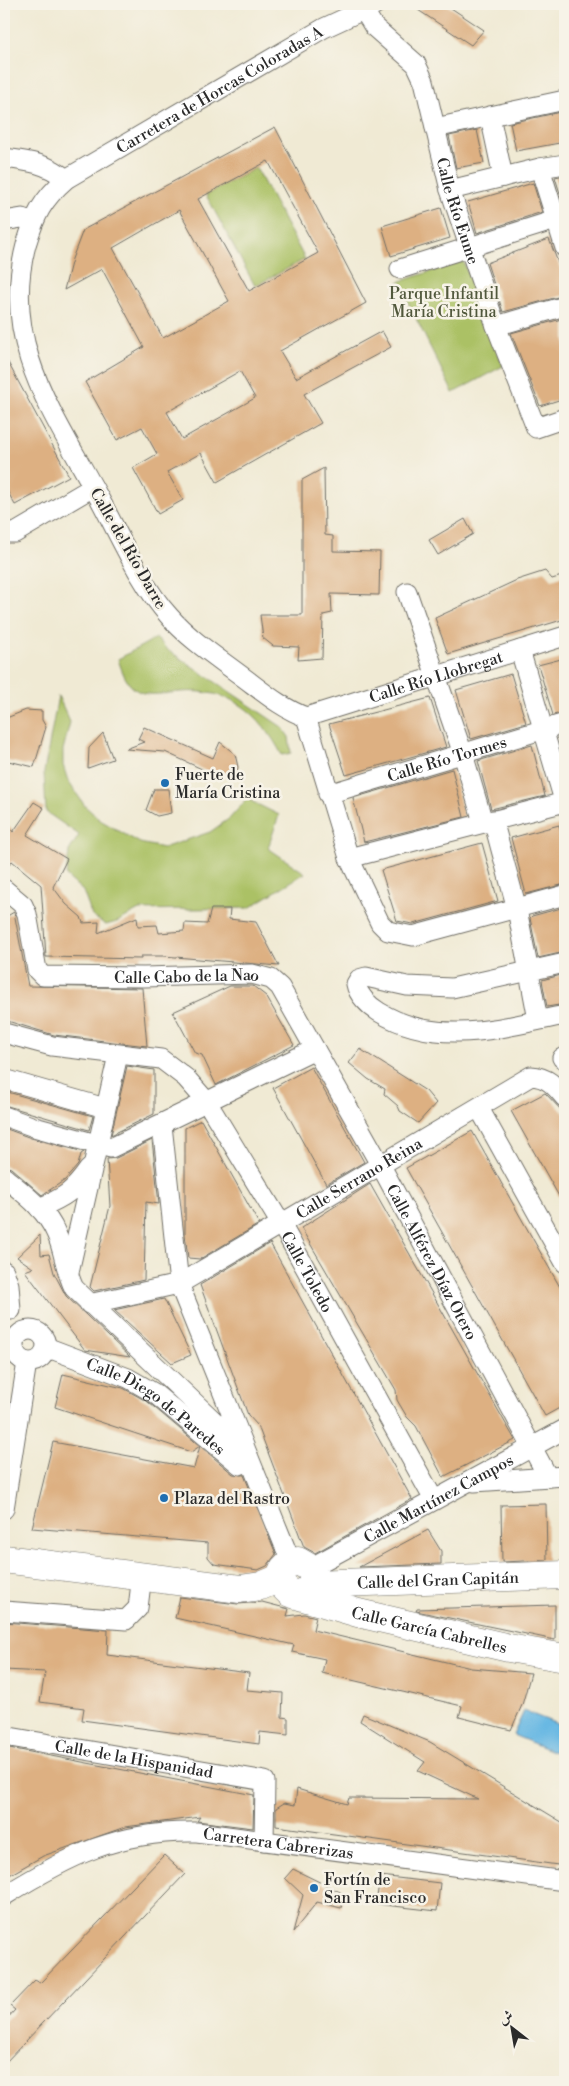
<svg xmlns="http://www.w3.org/2000/svg" width="569" height="2086" font-family="'Libre Bodoni',Amiri,serif">
  <style>
    .green { fill: #abc165; stroke: #6b7648 }
    .water { fill: #68b8e3; stroke: #4a7287 }
    .building { fill: #ddb082; fill-rule: evenodd }
    .lines { fill: none; stroke-linecap: round; stroke-linejoin: round }
    .minor-casing { stroke: #706e66; stroke-width: 21 }
    .secondary-casing { stroke: #706e66; stroke-width: 29 }
    .minor { stroke: #fff; stroke-width: 19 }
    .secondary { stroke: #fff; stroke-width: 28 }
    .poi-dot { fill: #1f6fb2; stroke: #f7f3e8; stroke-width: 2 }
    .labels { text-anchor: middle; stroke-width: 5; stroke-linejoin: round; paint-order: stroke }
    .street-label { font-size: 16px; fill: #2b2b2b; stroke: #f7f3e8 }
    .park-label { font-size: 16px; fill: #51583c; stroke: #f7f3e8 }
    .poi-label { font-size: 16px; fill: #2b2b2b; stroke: #f7f3e8; text-anchor: start }
  </style>
  <rect width="100%" height="100%" fill="#f7f3e8"/>
  <filter id="ink" filterUnits="userSpaceOnUse"><feTurbulence type="fractalNoise" baseFrequency=".02" numOctaves="2"/><feDisplacementMap in="SourceGraphic" scale="10" xChannelSelector="R" yChannelSelector="G"/><feConvolveMatrix kernelMatrix="1 2 1 2 8 2 1 2 1" color-interpolation-filters="sRGB"/></filter>
  <filter id="wash" filterUnits="userSpaceOnUse"><feTurbulence type="fractalNoise" baseFrequency=".0096" numOctaves="4" result="noise"/><feDisplacementMap in="SourceGraphic" scale="20" xChannelSelector="R" yChannelSelector="G"/><feGaussianBlur stdDeviation="1.12" result="paint"/><feColorMatrix in="noise" values="0 0 0 0 0 0 0 0 0 0 0 0 0 0 0 0 0 1.4 0 .05"/><feComposite in="paint" operator="in"/></filter>
  <g filter="url(#wash)">
    <rect width="100%" height="100%" fill="#f0ead4"/>
    <path class="green" d="M256,168L305,259L255,286L206,195Z
      M463,261L503,366L453,393L398,282Z
      M156,638L168,650L282,727L289,737L291,753L282,755C259,712 232,688 180,692C166,693 150,697 138,691C126,685 122,671 118,659Z
      M58,696L70,722L63,750V765L68,781L85,806L100,820L140,843L163,848L210,832L230,818L247,799L279,815L268,848L305,873L249,908L139,910L117,922L106,925L92,916L83,891L66,876L69,851L79,835L46,812L44,772Z"/>
    <path class="water" d="M524,1711L565,1727V1741L557,1753L513,1735Z"/>
    <g id="blocks">
      <path class="building" d="M435,4H445L484,30L471,45L418,10Z
        M565,111V142L516,151L510,123Z
        M275,127L366,303L280,351L296,378L382,331L391,347L304,394L321,423L217,482L201,453L167,472L183,500L158,514L133,468L157,454L142,427L117,440L85,382L144,347L102,269L64,290L72,259L83,230ZM268,161L318,253L249,291L198,199ZM179,210L229,301L163,338L113,248ZM240,371L255,398L182,439L167,412Z
        M477,130L484,163L456,168L449,136Z
        M565,175V206H564L555,177Z
        M533,183L542,212L477,233L468,202Z
        M441,208L450,238L391,256L382,226Z
        M549,239L565,281V295L503,312L487,263Z
        M565,318V398L540,406L511,333Z
        M4,355L69,476L15,505L4,485Z
        M324,468L325,535L333,536V551L380,552L379,595L331,594L332,613L323,615L322,658L298,660L299,647L273,646L263,638L260,615H302V480Z
        M465,519L473,534L438,555L429,540Z
        M545,571L552,579L565,575V619L448,654L435,618L517,580Z
        M565,658V712L553,715L538,665Z
        M511,674L526,723L471,739L456,690Z
        M430,698L446,747L346,775L329,724Z
        M26,710L42,711V720L46,727L34,767L4,760V719Z
        M144,727L213,758L220,742L235,754L238,767L236,776L219,771L217,776L165,752L126,749L144,742L138,739Z
        M103,733L113,759L88,768L89,748Z
        M532,745L545,796L491,809L478,761Z
        M452,769L464,817L364,842L353,798Z
        M154,789H168L171,813L157,816L146,810Z
        M34,802L44,808L27,835L67,859L53,887L66,904L81,917L83,923L99,922L98,933L137,917L138,926L157,925L159,933L184,931L185,923L207,924L211,909H230L229,919L256,922L279,966L164,956H141V959L46,957L41,885L12,861L4,870V820L13,832Z
        M559,825L565,849V884L526,894L511,838Z
        M482,843L498,901L413,924L397,921L381,870Z
        M565,907V952L538,958L530,918L532,916Z
        M14,912L28,986L142,988L147,1046L54,1035L4,1020V918Z
        M565,974V1004L547,1007L542,980Z
        M230,986H253L266,996L294,1045L216,1085L202,1055L195,1053L173,1012Z
        M360,1049L426,1091L436,1103L418,1123L400,1111L398,1106L384,1094L385,1089L368,1079L349,1063Z
        M127,1066L154,1070V1114L111,1135Z
        M311,1067L364,1162L326,1184L273,1088Z
        M4,1091L93,1116L89,1130L4,1105Z
        M545,1093L565,1114V1207L511,1111Z
        M201,1120L259,1224L200,1259L188,1258L185,1234V1128Z
        M4,1128L31,1138L84,1152L81,1154L78,1165L65,1180L42,1195L11,1168L4,1166Z
        M472,1131L565,1296V1405L545,1416L406,1168Z
        M152,1140L159,1204L146,1202L144,1280L94,1291L90,1287L110,1206L107,1159L116,1158Z
        M370,1184L515,1440L443,1477L416,1426L407,1417L397,1400L396,1390L301,1228Z
        M40,1235L41,1255L49,1254L54,1273L66,1296L130,1357L85,1350L25,1271L33,1268L17,1257Z
        M270,1243L412,1499L315,1553L304,1547L258,1426L248,1415L200,1285Z
        M164,1299L191,1355L172,1363L114,1310Z
        M63,1374L123,1388L148,1402L233,1474L244,1475L276,1554L267,1566L258,1570L214,1564L208,1557V1543L32,1528L53,1442L194,1468L200,1446L191,1452L55,1407Z
        M546,1504L547,1560L502,1562L501,1505Z
        M428,1530L441,1551V1564L359,1567Z
        M180,1597L238,1604L262,1602L289,1609L287,1616L304,1614L316,1617L313,1630L471,1668L531,1673L522,1705L511,1730L459,1717L462,1706L322,1673L325,1659L292,1652L294,1645L175,1618Z
        M555,1605V1640L416,1611L417,1609Z
        M4,1622L108,1630L107,1655L249,1673L247,1690L283,1693L282,1717L288,1718V1735L260,1732L259,1744L82,1720L84,1708L40,1702L45,1672L4,1670Z
        M363,1714L430,1742L565,1824V1854L558,1865L276,1826V1808L284,1803L295,1805L297,1789L347,1804L349,1798L478,1799L418,1771L425,1762L360,1721Z
        M4,1747L254,1795L253,1828L197,1821L200,1817L125,1827L43,1856L4,1878Z
        M164,1855L185,1874L4,2064V2022L15,2010L10,2006L35,1980L40,1983Z
        M293,1869L344,1894L341,1908L317,1902L293,1932L303,1895L285,1878Z
        M380,1876L440,1883L437,1911L376,1904Z"/>
    </g>
  </g>
  <g filter="url(#ink)">
    <use href="#blocks" fill-opacity="0" stroke="#706e66" stroke-width="1"/>
    <g class="lines">
      <defs>
        <g id="minor">
          <path id="s1" d="M363,9L374,27L416,64L424,81L450,190L496,326L536,428L565,418"/>
          <path d="M490,116L503,177"/>
          <path d="M435,128L565,100"/>
          <path d="M4,158C28,161 47,163 66,179"/>
          <path d="M540,168L565,248"/>
          <path d="M450,190L540,168L565,164"/>
          <path d="M4,221L22,218L33,222"/>
          <path d="M400,269L565,217"/>
          <path d="M496,326L565,306"/>
          <path d="M4,529L7,533H15L93,487"/>
          <path d="M407,592L463,754L483,822"/>
          <path d="M520,650L565,804"/>
          <path id="s2" d="M306,717C281,708 261,690 239,674C215,656 189,639 169,616C140,584 119,534 98,496C54,414 0,343 26,245C35,215 42,200 66,179L324,28L376,4"/>
          <path d="M306,717L349,858L380,923L388,931L413,936L565,895"/>
          <path id="s3" d="M306,717L565,636"/>
          <path id="s4" d="M328,794L565,723"/>
          <path d="M493,820L517,909L538,1020"/>
          <path d="M349,858L565,802"/>
          <path id="s5" d="M4,889L23,905L27,914L37,970L43,976L144,977L252,974L271,979L280,987L381,1166L548,1477"/>
          <path d="M565,963L452,988L407,986L366,977L359,979L356,984C358,995 369,1006 379,1012C438,1048 503,1027 565,1015"/>
          <path id="s6" d="M4,1033L52,1046L161,1059L186,1078L207,1102L281,1224L434,1500"/>
          <path d="M562,1058L565,1057"/>
          <path d="M4,1079L105,1108"/>
          <path d="M479,1108L565,1263"/>
          <path d="M4,1116L34,1127L111,1148L315,1049"/>
          <path d="M162,1125L179,1284L291,1562"/>
          <path d="M4,1177C23,1193 46,1209 56,1233C64,1250 65,1270 74,1288L215,1422L240,1453"/>
          <path d="M39,1208C65,1197 73,1192 89,1169"/>
          <path d="M4,1271L9,1285L11,1310"/>
          <path d="M69,1272L118,1055"/>
          <path id="s7" d="M89,1304L179,1284L531,1076C548,1077 555,1086 565,1098"/>
          <circle cx="30" cy="1346" r="16"/>
          <path id="s8" d="M46,1347L128,1378L154,1393L240,1465"/>
          <path d="M474,1482L565,1476"/>
          <path d="M4,1509L27,1362"/>
          <path id="s9" d="M310,1568L565,1429"/>
          <path d="M4,1611L126,1620L138,1608L142,1575"/>
          <path id="s10" d="M4,1736L265,1781L264,1841"/>
          <path id="s11" d="M4,1896C68,1856 119,1830 197,1832L565,1881"/>
        </g>
        <g id="secondary">
          <path d="M4,1559L240,1589L261,1586L280,1578"/>
          <path id="s12" d="M312,1584L565,1575"/>
          <path id="s13" d="M296,1595L309,1590L314,1579L310,1568L298,1561C285,1563 279,1571 281,1584L290,1593L358,1613L509,1648L565,1658"/>
        </g>
      </defs>
      <use href="#minor" class="minor-casing"/>
      <use href="#secondary" class="secondary-casing"/>
      <use href="#minor" class="minor"/>
      <use href="#secondary" class="secondary"/>
    </g>
  </g>
  <g class="poi-dot">
    <circle cx="165" cy="783" r="5"/>
    <circle cx="164" cy="1498" r="5"/>
    <circle cx="314" cy="1888" r="5"/>
  </g>
  <g class="labels">
    <g class="street-label">
      <text dy="6" stroke="none"><textPath href="#s2" startOffset="836">Carretera de Horcas Coloradas A</textPath></text>
      <text dy="6" stroke="none"><textPath href="#s1" startOffset="230">Calle Río Eume</textPath></text>
      <text transform="translate(129 548) rotate(60)" y="6">Calle del Río Darre</text>
      <text dy="6" stroke="none"><textPath href="#s3" startOffset="136">Calle Río Llobregat</textPath></text>
      <text dy="6" stroke="none"><textPath href="#s4" startOffset="124">Calle Río Tormes</textPath></text>
      <text dy="6" stroke="none"><textPath href="#s5" startOffset="244">Calle Cabo de la Nao</textPath></text>
      <text dy="6" stroke="none"><textPath href="#s7" startOffset="301">Calle Serrano Reina</textPath></text>
      <text dy="6" stroke="none"><textPath href="#s5" startOffset="655">Calle Alférez Díaz Otero</textPath></text>
      <text dy="6" stroke="none"><textPath href="#s6" startOffset="420">Calle Toledo</textPath></text>
      <text dy="6" stroke="none"><textPath href="#s8" startOffset="126">Calle Diego de Paredes</textPath></text>
      <text dy="6" stroke="none"><textPath href="#s9" startOffset="146">Calle Martínez Campos</textPath></text>
      <text dy="6" stroke="none"><textPath href="#s12" startOffset="126">Calle del Gran Capitán</textPath></text>
      <text dy="6" stroke="none"><textPath href="#s13" startOffset="241">Calle García Cabrelles</textPath></text>
      <text dy="6" stroke="none"><textPath href="#s10" startOffset="132">Calle de la Hispanidad</textPath></text>
      <text dy="6" stroke="none"><textPath href="#s11" startOffset="289">Carretera Cabrerizas</textPath></text>
    </g>
    <g class="park-label">
      <text x="444" y="299">Parque Infantil<tspan x="444" dy="18">María Cristina</tspan></text>
    </g>
    <g class="poi-label">
      <text x="175" y="780">Fuerte de<tspan x="175" dy="18">María Cristina</tspan></text>
      <text x="174" y="1504">Plaza del Rastro</text>
      <text x="324" y="1885">Fortín de<tspan x="324" dy="18">San Francisco</tspan></text>
    </g>
  </g>
  <rect width="569" height="2086" fill="none" stroke="#f7f3e8" stroke-width="20"/>
  <g transform="translate(512 2028) rotate(329)" stroke="#f7f3e8" stroke-width="4" paint-order="stroke">
  <path d="M0-4L9 19L0 12L-9 19Z" fill="#2b2b2b"/>
  <text y="-8" font-size="14" font-weight="bold" text-anchor="middle" fill="#2b2b2b">ش</text>
  </g>
</svg>
